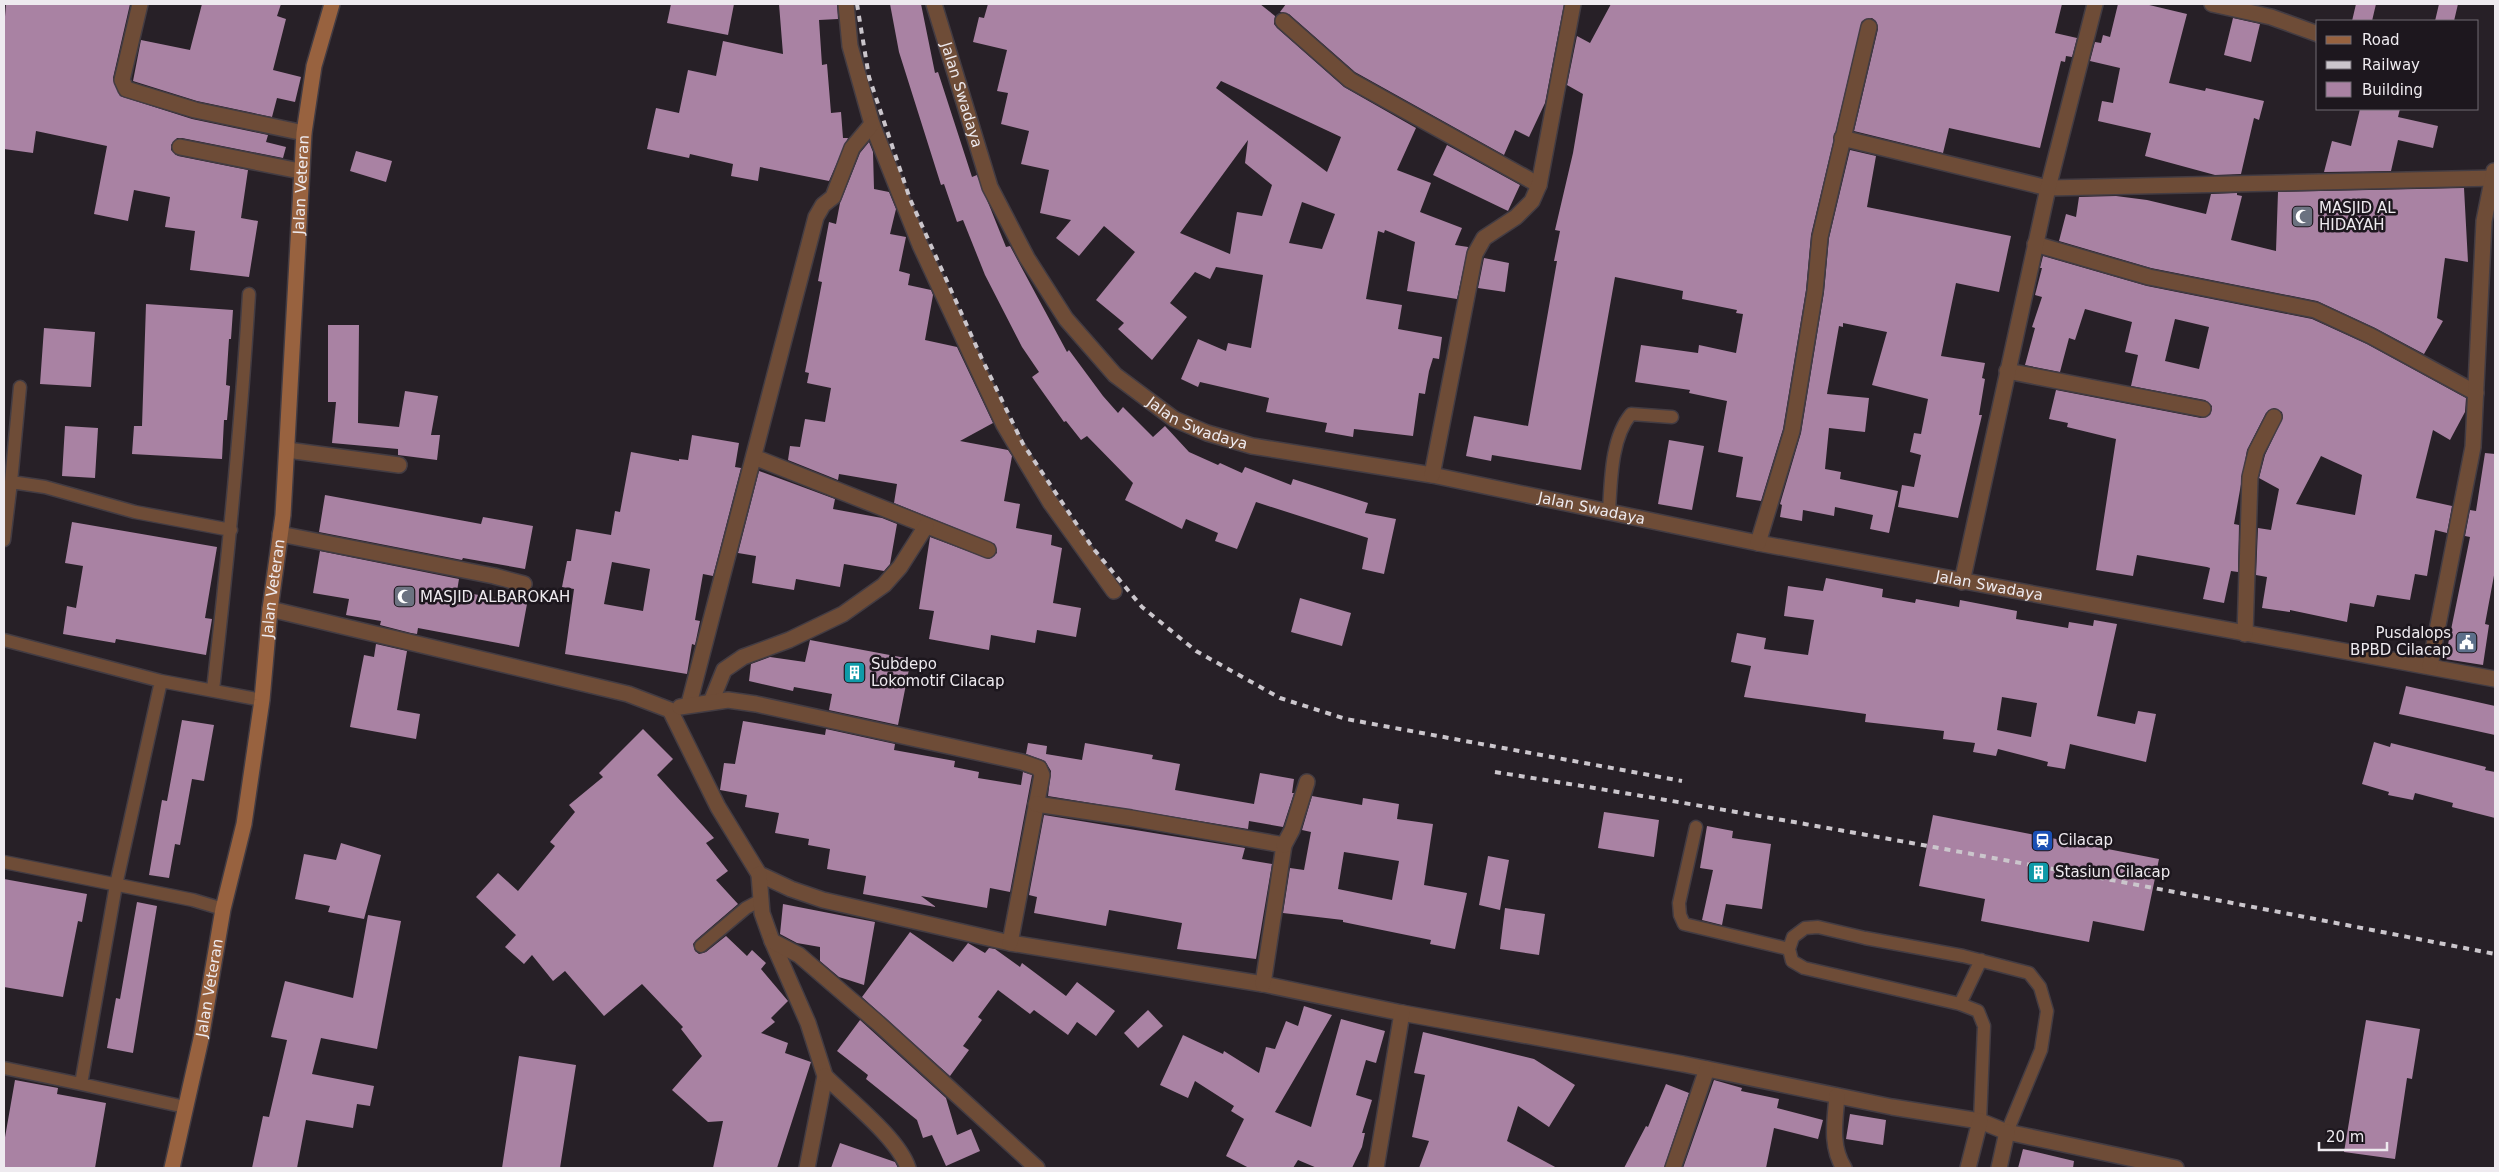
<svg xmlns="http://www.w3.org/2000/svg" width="2499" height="1172" font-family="'DejaVu Sans',sans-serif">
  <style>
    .building { fill: #a982a3; fill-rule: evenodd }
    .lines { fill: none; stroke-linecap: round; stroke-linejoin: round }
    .lane-casing { stroke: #433c43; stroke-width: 15 }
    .street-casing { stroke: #433c43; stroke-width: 18 }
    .secondary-casing { stroke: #433c43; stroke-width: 18 }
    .lane { stroke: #6e4c37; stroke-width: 12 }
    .street { stroke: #6e4c37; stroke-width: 15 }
    .secondary { stroke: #98623f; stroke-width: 15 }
    .rail { stroke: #cbc6cc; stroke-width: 4; stroke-dasharray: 6 6; stroke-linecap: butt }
    .labels { text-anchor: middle; stroke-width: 5; stroke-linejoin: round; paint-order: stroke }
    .street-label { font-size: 15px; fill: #eeeaef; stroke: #1d171e }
    .poi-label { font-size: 15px; fill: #eeeaef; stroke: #1d171e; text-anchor: start }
  </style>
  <rect width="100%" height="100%" fill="#272027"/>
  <path class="building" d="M6,4H130L113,78L120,96L192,119L268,135L266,142L286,147L283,158L182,138H177L171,145V150L178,156L248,170L241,218L258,221L249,277L190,270L195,231L165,227L170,197L134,190L128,221L94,214L107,146L36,131L33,153L4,149V29Z
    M202,4H281L277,16L286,19L273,70L301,77L295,102L277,98L272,117L197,101L133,81L141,40L190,50Z
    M671,4H734L728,35L667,23Z
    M779,4H837L838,19L819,20L822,65L827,64L831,113L841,112L843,138H848L829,181L760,167L758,181L731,176L733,164L690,154L689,158L647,149L656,108L679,113L688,70L716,76L723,41L783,54Z
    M890,4H921L935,73L938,72L972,177L977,175L1006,247L1010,246L1067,352L1069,350L1103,396L1118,413L1123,407L1153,437L1165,426L1189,452L1218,465L1220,463L1242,473L1245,467L1291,485L1293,479L1368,503L1365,513L1396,519L1384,574L1362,569L1368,538L1256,502L1237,549L1215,541L1218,533L1186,519L1182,529L1125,500L1133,483L1087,436L1081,440L1066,421L1064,422L1032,377L1039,372L1022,347L985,275L963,220L957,222L944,184L941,185L899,52Z
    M988,4H1260L1275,16L1274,24L1277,28L1344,87L1416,128L1397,170L1431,183L1420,212L1462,228L1455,245L1468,247L1457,299L1407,291L1415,242L1385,230L1384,233L1378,231L1366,299L1402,305L1398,329L1442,337L1439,359L1433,358L1429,371L1425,394L1419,393L1413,436L1354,429L1353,437L1325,432L1327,423L1266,412L1269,398L1200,382L1198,387L1181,379L1198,339L1226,351L1228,343L1251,348L1263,275L1216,267L1210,279L1195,272L1170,303L1187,317L1152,360L1118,329L1124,323L1096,300L1135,252L1104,226L1079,256L1056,238L1071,220L1040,213L1049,170L1021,164L1029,131L1001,124L1008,93L997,91L1007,50L973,42L979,17L984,18ZM1221,81L1341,137L1327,172L1216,88ZM1248,140L1245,163L1272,185L1262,216L1237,212L1230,254L1180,233ZM1302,202L1335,214L1322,249L1289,243Z
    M1286,4H1564L1545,103L1529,137L1515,130L1504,155L1355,72L1289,14L1280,12Z
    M1611,4H2062L2055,33L2077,38L2072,57L2066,56L2065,62L2061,61L2040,148L1949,128L1943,153L1854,131L1878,29L1876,21L1872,18L1862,21L1811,235L1806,290L1783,429L1761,501L1736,497L1743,457L1718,452L1727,401L1689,393L1690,390L1635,382L1641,345L1698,353L1699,345L1736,353L1743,314L1736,313L1737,310L1682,299L1683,291L1615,277L1581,470L1492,455L1491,461L1466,456L1474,416L1528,426L1557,261H1554L1560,231L1555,230L1573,153L1583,94L1567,85L1577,36L1590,43Z
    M2118,4H2145L2187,14L2169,83L2205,91L2206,88L2264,101L2259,120L2254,118L2241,174L2215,175L2145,156L2151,133L2098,121L2102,101L2113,103L2120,68L2090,61L2095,42L2101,43L2103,35L2110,37Z
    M2356,4H2376L2372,21H2352Z
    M2439,4H2458L2454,21H2435Z
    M2233,18L2260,24L2251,62L2224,55Z
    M2360,109H2400L2398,117L2438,126L2433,148L2398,140L2391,171L2324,172L2332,141L2351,146Z
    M869,142L873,152L874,189L889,192L896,209L890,234L906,237L899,271L910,274L908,285L931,290L933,295L925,340L957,347L993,423L960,441L1008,450L1012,456L1004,501L1020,504L1016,528L1052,535L1051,545L1062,548L1053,603L1081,608L1076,637L1037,630L1035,643L991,635L989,650L929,639L934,611L919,609L930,537L989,559L997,553L995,544L894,503L897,484L839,474L838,480L788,460L790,446L800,447L805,419L825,422L831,388L807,383L809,373L805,372L822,282L818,281L829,222L836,224L840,203L860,153Z
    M1447,145L1520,185L1508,211L1433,175Z
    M1850,150L1876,156L1867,207L2011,236L1999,292L1956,283L1941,356L1985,363L1982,378L1985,379L1979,415H1982L1958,518L1898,507L1902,485L1914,487L1921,455L1910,452L1914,433L1921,434L1928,399L1872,385L1887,332L1843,323V327L1839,326L1827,394L1869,398L1865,432L1829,428L1825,469L1841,472L1840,479L1898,491L1889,533L1870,529L1873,515L1835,507L1834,516L1803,510L1802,521L1780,517L1782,505L1780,504L1801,433L1824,292L1829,238Z
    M356,151L392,161L386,182L350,171Z
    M2464,188L2468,262L2445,258L2437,318L2443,321L2424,354L2375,328L2317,301L2151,268L2059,241L2066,214L2076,217L2079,197L2116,196L2147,200L2206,214L2211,194L2237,193V195L2242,196L2231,240L2276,251L2278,192Z
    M2043,256L2147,286L2312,319L2367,344L2466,398L2465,412L2450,440L2433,430L2416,498L2452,506L2447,533L2435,530L2427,576L2415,574L2410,600L2377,595L2374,607L2350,603L2347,622L2290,610V612L2262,608L2267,577L2256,575L2258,528L2271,530L2279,489L2259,478L2265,455L2283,417L2282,412L2274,408L2266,413L2247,450L2234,524L2239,525L2238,572L2231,571L2224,603L2203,599L2210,568L2207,567L2137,555L2133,576L2096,570L2116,439L2067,427L2068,423L2049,419L2056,390L2201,418L2210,415L2212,406L2205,400L2131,386L2138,355L2125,352L2132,322L2085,309L2075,340L2069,338L2060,372L2025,365L2035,328L2032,327L2042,297L2035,295L2042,268H2040ZM2175,319L2209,327L2199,369L2165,361ZM2321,456L2362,475L2355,515L2296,504Z
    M1484,258L1509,263L1505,292L1478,288Z
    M146,304L233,310L231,339H229L226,385L230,386L227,420H224L222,459L132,454L134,426H142Z
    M328,325H359L358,423L399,427L405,391L438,396L431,435H440L437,460L398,455V449L332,443L336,402H328Z
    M44,328L95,332L91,387L40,384Z
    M65,426L98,428L95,478L62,476Z
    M692,435L739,443L735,467L741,468L713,576L703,574L695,620L700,621L695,645L692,644L687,674L565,654L574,589L562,587L567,561H571L576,529L611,535L615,511L620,512L631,452L679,461V459L688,460ZM612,562L650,569L643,611L604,604Z
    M1669,440L1704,446L1692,510L1658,504Z
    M2485,453L2495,454V570L2485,624L2489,625L2483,665L2445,659L2470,537L2465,536L2470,510L2476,511Z
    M759,471L835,499L833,509L882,518L897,524L890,564L884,571L844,564L840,587L796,579L794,590L752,583L756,556L738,553Z
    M325,495L481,524L483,517L533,526L525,569L463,558L462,560L319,532Z
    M72,522L217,547L205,618L212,619L206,655L116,639L115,643L63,634L67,606L76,608L83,566L65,563Z
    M320,551L459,579L457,591L527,604L519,647L418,628L417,634L411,633L380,625L381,621L346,615L349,599L313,593Z
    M1826,578L1883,589L1882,597L1915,603L1916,599L1959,607L1960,600L2017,611L2016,619L2068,628L2069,622L2093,626L2094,620L2117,624L2097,716L2135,724L2138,711L2156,714L2146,762L2070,744L2065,769L2047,766L2048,762L1998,749L1996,756L1973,752L1975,743L1943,739L1944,731L1865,722L1866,714L1744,697L1751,666L1731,662L1737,633L1766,638L1764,649L1808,655L1814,620L1784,616L1788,586L1823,591ZM2002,697L2037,703L2031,737L1997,730Z
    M1300,598L1351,613L1342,646L1291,632Z
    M810,640L911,659L898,725L829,710L832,694L794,687L793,691L749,681L751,664L770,657L805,662Z
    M376,644L407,651L397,710L420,714L416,739L350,727L364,655L374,657Z
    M2406,686L2495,706V735L2399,714Z
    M182,720L214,725L204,781L192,779L180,845L175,844L169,878L149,875L162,800L167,801Z
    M743,721L825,735L826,729L895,744L894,750L955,761L954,767L979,772L978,778L1021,785L1023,772L1032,775L1010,892L990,888L987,908L921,896L936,907L863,894L866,876L827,869L830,849L808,845L809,839L775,833L779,813L745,807L747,795L720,790L724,763L735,764Z
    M643,729L673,759L657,775L714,838L706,843L728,871L716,880L738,904L696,940L693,944L695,951L699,954L706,952L726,936L747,956L752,950L766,963L761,969L788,1001L771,1018L775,1022L761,1033L788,1043L785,1053L811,1062L777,1168H713L723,1121L708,1122L672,1090L702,1056L681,1029L683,1027L642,984L604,1016L565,971L553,981L532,955L524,964L505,947L516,935L476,897L498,873L518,891L555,846L550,842L575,812L569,805L603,777L599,773Z
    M2374,742L2390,747L2391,743L2486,767L2485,770L2495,772V818L2452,807L2453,803L2415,793L2413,800L2388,795L2389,792L2362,784Z
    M1028,743L1047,746L1046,754L1082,760L1085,743L1153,755L1152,759L1180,764L1175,790L1254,804L1260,773L1294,779L1292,793H1294L1283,827L1249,821L1248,829L1048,796L1051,771L1045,761L1026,754Z
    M1312,796L1362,805L1363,798L1399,804L1397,819L1433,824L1424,885L1467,893L1455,949L1430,944L1431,940L1343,922V920L1283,913L1290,868L1304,870L1311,832L1302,830ZM1344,852L1399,861L1392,900L1338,889Z
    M1604,812L1659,820L1654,857L1598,848Z
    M1044,815L1245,848L1242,859L1272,864L1256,959L1177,949L1182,923L1109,910L1106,926L1034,913L1037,897L1029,895Z
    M1933,815L2159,859L2144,931L2093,921L2089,942L1981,921L1985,899L1919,886Z
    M1707,826L1733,831L1732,838L1771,844L1762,909L1726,904L1722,925L1702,920L1713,870L1700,868Z
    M341,843L381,855L364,919L328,912L330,906L295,899L304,854L336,860Z
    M1488,856L1509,860L1500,910L1479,905Z
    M4,879L87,894L82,922L78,921L63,997L4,987Z
    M137,902L157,906L133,1053L107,1048L116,998L120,999Z
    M783,904L875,922L864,985L839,977L820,961V947L797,943L780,934Z
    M1505,908L1545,914L1539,955L1500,949Z
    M368,915L401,921L377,1049L321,1038L312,1074L374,1086L370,1106L357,1104L353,1128L306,1120L297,1168H252L263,1116L269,1117L287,1040L271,1037L285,981L353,998Z
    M910,932L953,962L968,943L985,953L989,948L995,949L1020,967L1022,963L1066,996L1077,982L1115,1011L1096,1036L1077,1022L1068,1035L1034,1010L1030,1014L998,990L978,1017L982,1020L963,1046L969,1050L950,1076L862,997Z
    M1304,1006L1332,1015L1275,1112L1311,1127L1341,1019L1385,1031L1376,1063L1366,1060L1356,1095L1372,1100L1362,1133H1365L1362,1147L1352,1168H1317L1298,1160L1293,1168H1249L1226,1156L1244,1119L1231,1111L1234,1106L1195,1081L1188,1098L1160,1085L1183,1035L1223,1054L1224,1051L1259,1073L1266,1047L1275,1049L1286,1021L1298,1026Z
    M1148,1010L1163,1026L1138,1048L1124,1033Z
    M860,1020L946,1098L957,1135L971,1129L980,1151L946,1166L932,1135L923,1138L917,1120L866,1079L868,1075L837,1051Z
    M2366,1020L2420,1029L2412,1079L2407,1078L2395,1159L2344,1152Z
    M1423,1032L1534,1059L1575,1085L1549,1127L1518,1106L1507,1141L1557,1168H1419L1429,1141L1412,1137L1425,1075L1414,1073Z
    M519,1056L576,1065L560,1168H502Z
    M15,1080L58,1088L57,1094L106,1103L95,1168H4V1143Z
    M1714,1080L1742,1088L1741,1091L1779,1099L1777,1108L1823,1120L1818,1139L1774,1128L1766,1168H1683Z
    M1666,1084L1689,1093L1664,1168H1624L1646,1126L1648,1127Z
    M1850,1114L1886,1120L1883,1145L1846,1139Z
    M840,1143L895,1162L898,1168H831Z
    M2023,1149L2074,1161L2073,1168H2018Z"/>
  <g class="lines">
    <defs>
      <path id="lane" d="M11,482L20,387
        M1609,511C1611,480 1611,438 1631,414L1672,417
        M4,540L11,482L45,487L135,512L231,530
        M4,640L161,681L262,700
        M213,690C228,558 241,426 249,294
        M1696,827L1679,903L1680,915L1684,924L1789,949
        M4,862L193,900L223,909
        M701,946L746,908L761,900
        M1960,1004L1981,960
        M4,1068L81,1084L116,885L161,681
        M81,1084L185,1107
        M1980,1121L1984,1026L1978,1011L1960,1004L1804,968L1792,961L1789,949L1793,937L1805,928L1818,927L1865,938L1963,956L2029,973L2040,987L2047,1011L2041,1050L2007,1132"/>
      <g id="street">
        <path d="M140,4L122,80L126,89L195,110L304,133"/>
        <path d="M846,4L850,46L872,124L920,245L1004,425L1050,502L1114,591"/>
        <path id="s1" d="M934,4L990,187L1027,258L1066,319L1115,375L1174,419L1207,433L1252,446L1432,475L1758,543L2495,679"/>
        <path d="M2212,4L2271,17L2318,34"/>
        <path d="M1283,21L1350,80L1539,185"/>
        <path d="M1842,138L2048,188L2495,178"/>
        <path d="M180,147L300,171"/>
        <path d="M2035,244L2149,277L2315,310L2371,336L2476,393"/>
        <path d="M2007,371L2203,409"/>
        <path d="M287,450L399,465"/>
        <path d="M754,457L988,550"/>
        <path d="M1432,475L1475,254L1484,238L1516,217L1532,201L1539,185L1573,4"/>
        <path d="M280,534L494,576L524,584"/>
        <path d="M1758,543L1792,431L1815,291L1820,237L1869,27"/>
        <path d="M1962,582L2048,188L2095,4"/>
        <path d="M270,609L628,694L670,710L718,807L759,874L791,889L823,900L1010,943L1263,984L1402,1013L1683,1064L1892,1107L1980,1121L2007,1132L2176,1168"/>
        <path d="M2245,634L2250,477L2256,452L2274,417"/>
        <path d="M2430,666L2473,447L2484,221L2494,171"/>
        <path d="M711,702L724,670L743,657L789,640L843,614L884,585L900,567L926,526"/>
        <path d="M689,704L816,217L823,205L833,197L852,148L872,124"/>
        <path d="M680,707L728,700L756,704L1022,762L1039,768L1042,775L1010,943"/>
        <path d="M1036,804L1131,818L1284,845L1263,984"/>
        <path d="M1284,845L1292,830L1307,782"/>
        <path d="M759,874L762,913L772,941L808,1023L825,1076L807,1168"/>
        <path d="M772,941L799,955L878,1023L1037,1168"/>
        <path d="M825,1076C849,1100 898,1138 908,1168"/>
        <path d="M1837,1096C1835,1121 1830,1146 1844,1168"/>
        <path d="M1376,1168L1402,1013"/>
        <path d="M1673,1168L1707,1069"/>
        <path d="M1968,1168L1980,1121"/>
        <path d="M1999,1168L2007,1132"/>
      </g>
      <g id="secondary">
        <path id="s2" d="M172,1168L201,1039L223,909L244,824L262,700L270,609L283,515L304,133L314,66L332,4"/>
      </g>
    </defs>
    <use href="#lane" class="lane-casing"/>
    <use href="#street" class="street-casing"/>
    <use href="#secondary" class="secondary-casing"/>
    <use href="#lane" class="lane"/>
    <use href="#street" class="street"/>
    <use href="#secondary" class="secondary"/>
    <path class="rail" d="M857,4L869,77L910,199L982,359L1023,444L1092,547L1142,607L1196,651L1280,698L1346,719L1682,781
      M1495,772C1830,825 2163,889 2495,954"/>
  </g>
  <defs>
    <symbol id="mosque-square" viewBox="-11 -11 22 22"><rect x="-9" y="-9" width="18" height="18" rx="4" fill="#6b7280" stroke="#1d171e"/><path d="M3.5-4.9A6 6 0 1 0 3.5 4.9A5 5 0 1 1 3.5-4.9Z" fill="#fff"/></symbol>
    <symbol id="civic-square" viewBox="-11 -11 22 22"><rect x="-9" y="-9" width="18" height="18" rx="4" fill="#5c6f8a" stroke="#1d171e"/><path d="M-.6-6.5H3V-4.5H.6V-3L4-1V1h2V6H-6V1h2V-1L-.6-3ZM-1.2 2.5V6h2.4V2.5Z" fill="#fff"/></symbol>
    <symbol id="building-square" viewBox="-11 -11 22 22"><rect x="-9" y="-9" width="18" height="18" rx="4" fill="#0f9aa8" stroke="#1d171e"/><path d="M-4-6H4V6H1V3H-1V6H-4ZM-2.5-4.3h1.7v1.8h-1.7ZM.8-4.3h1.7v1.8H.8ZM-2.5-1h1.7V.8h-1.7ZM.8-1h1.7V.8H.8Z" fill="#fff"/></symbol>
    <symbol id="station-square" viewBox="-11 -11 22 22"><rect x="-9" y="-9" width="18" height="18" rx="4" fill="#1a4fb4" stroke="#1d171e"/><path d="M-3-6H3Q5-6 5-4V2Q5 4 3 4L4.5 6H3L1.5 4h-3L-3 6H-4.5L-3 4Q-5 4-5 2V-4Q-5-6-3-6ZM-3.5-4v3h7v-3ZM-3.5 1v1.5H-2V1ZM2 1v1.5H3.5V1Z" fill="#fff"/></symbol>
  </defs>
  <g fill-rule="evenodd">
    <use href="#mosque-square" x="2290" y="204" width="25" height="25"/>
    <use href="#mosque-square" x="392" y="584" width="25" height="25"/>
    <use href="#civic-square" x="2454" y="630" width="25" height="25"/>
    <use href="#building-square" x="842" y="660" width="25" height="25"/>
    <use href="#station-square" x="2030" y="828" width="25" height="25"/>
    <use href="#building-square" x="2026" y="860" width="25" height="25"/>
  </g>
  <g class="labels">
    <g class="street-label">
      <text dy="5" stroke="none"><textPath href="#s1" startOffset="95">Jalan Swadaya</textPath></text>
      <text dy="5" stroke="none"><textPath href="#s2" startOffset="994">Jalan Veteran</textPath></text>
      <text dy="5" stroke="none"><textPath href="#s1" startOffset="515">Jalan Swadaya</textPath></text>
      <text dy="5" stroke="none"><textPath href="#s1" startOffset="920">Jalan Swadaya</textPath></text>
      <text dy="5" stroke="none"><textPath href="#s1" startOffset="1325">Jalan Swadaya</textPath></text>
      <text dy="5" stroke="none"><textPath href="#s2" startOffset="589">Jalan Veteran</textPath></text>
      <text dy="5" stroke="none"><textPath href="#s2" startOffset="184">Jalan Veteran</textPath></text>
    </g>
    <g class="poi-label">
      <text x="2319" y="213">MASJID AL<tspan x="2319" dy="17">HIDAYAH</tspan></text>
      <text x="420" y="602">MASJID ALBAROKAH</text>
      <text x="2451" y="638" text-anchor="end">Pusdalops<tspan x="2451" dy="17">BPBD Cilacap</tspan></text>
      <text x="871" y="669">Subdepo<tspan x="871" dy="17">Lokomotif Cilacap</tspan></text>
      <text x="2058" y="845">Cilacap</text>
      <text x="2055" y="877">Stasiun Cilacap</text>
    </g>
  </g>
  <rect width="2499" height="1172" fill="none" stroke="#eeeaef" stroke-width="10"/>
  <rect x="2316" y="20" width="162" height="90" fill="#1d171e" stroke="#716b72"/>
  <rect x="2326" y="36" width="25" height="8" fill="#98623f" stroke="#716b72"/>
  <text x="2362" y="45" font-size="15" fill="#eeeaef">Road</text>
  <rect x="2326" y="61" width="25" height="8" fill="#cbc6cc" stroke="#716b72"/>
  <text x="2362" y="70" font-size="15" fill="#eeeaef">Railway</text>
  <rect x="2326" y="82" width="25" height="15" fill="#a982a3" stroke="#716b72"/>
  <text x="2362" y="95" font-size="15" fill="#eeeaef">Building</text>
  <path d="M2319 1142v8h68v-8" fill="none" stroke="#eeeaef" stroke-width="2.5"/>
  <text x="2326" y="1142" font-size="15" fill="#eeeaef" stroke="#1d171e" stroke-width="4" paint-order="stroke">20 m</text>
</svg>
